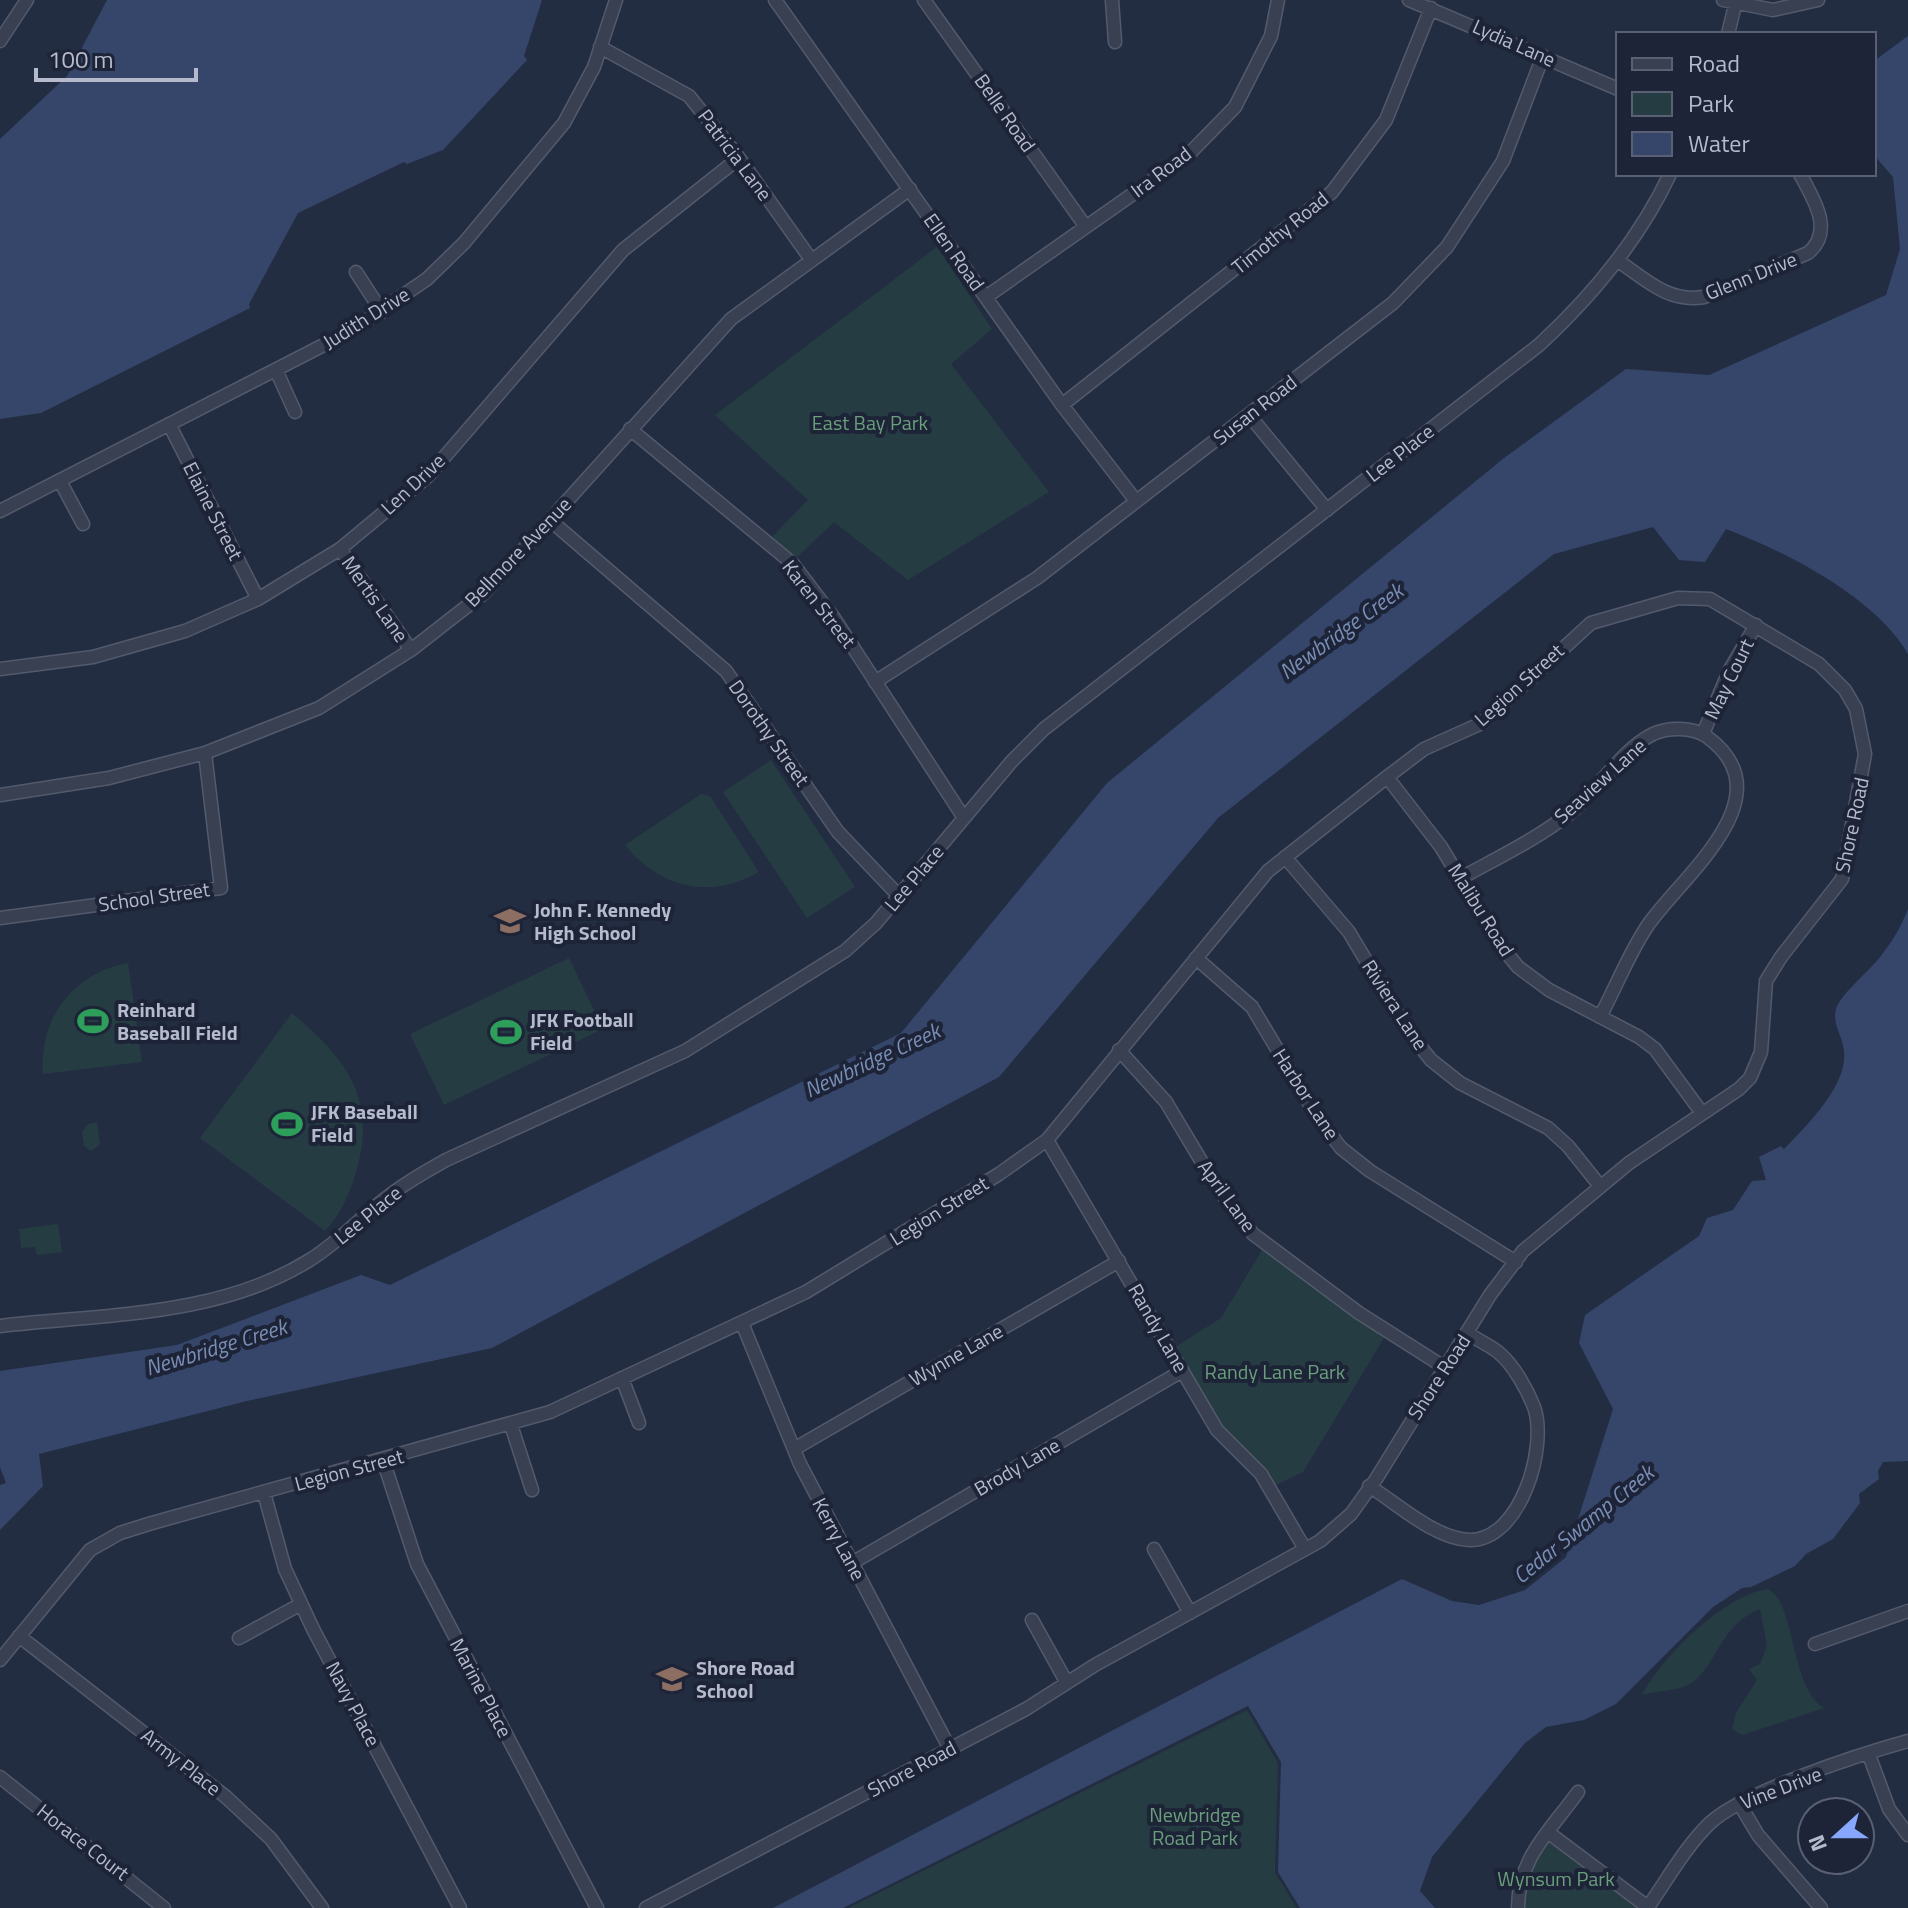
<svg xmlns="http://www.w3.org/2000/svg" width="1908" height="1908" font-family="'Titillium Web',sans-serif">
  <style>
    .green { fill: #263c43 }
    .water { fill: #36466a }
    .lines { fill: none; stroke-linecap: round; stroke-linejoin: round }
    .river { stroke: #36466a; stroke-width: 20 }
    .minor-casing { stroke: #535a6c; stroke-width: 15 }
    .minor { stroke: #384052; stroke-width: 12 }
    .labels { text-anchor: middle; stroke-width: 8; stroke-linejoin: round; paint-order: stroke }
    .street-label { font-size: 20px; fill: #b5bbcc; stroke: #1d2437 }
    .park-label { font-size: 20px; fill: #6a9f7c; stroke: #1d2437 }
    .poi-label { font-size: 20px; font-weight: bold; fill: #b5bbcc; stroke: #1d2437; text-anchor: start }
    .water-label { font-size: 22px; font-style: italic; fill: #7a8db5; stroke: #1d2437 }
  </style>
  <rect width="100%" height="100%" fill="#232d42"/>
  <path class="green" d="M937,247L992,329L951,364L1049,492L908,580L834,522L797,557L771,538L808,500L715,415Z
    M771,760L855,887L807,918L723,792Z
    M701,794L710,796L759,872C710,900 660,888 625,845Z
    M569,958L603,1029L444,1105L410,1034Z
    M128,963L142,1062L43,1074C39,1019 72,973 128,963Z
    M292,1013C346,1059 378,1098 356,1172C349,1195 341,1214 325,1231L200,1138Z
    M97,1122L100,1144L91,1151L84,1146L82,1132L88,1124Z
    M58,1224L62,1252L37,1255L35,1247L21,1248L19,1229Z
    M1264,1247L1387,1333L1303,1472L1274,1486L1218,1427L1174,1348L1221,1318Z
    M1767,1589C1796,1600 1789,1686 1824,1708L1742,1735L1732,1729L1736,1713L1757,1680L1749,1669L1760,1664L1767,1646L1760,1609C1719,1625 1718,1665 1691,1683C1677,1692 1657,1690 1642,1695C1663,1656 1722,1597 1767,1589Z
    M1247,1710L1278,1763L1275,1873L1297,1908H848Z
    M1557,1842L1644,1908H1521L1522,1883L1544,1844Z"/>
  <path class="water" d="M107,0H542L524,56L527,60L443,150L407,164L404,162L298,213L249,304L250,308L41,413L0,419V139L67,76Z
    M1908,36V654C1875,597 1786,552 1726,529L1705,562L1679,560L1653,527L1554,554L1218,818L999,1077L492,1348L247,1401L39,1454L43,1486L0,1530V1485L6,1483L0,1467V1371L177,1345L361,1275L390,1285L901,1033L1107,783L1504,458L1626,369L1709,375L1886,295L1900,249L1893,177L1874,155V61Z
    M1908,909V1461L1883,1462L1878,1471L1879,1479L1859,1494L1860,1503L1833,1539L1806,1554L1795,1566L1751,1587L1742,1588L1713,1607L1616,1704L1584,1720L1546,1727L1525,1743L1432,1857L1420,1891L1435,1908H1300L1278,1872L1281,1762L1248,1706L843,1908H773L1402,1579L1452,1601L1479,1605L1559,1579L1613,1409L1579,1343L1585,1315L1699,1236L1707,1218L1733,1210L1752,1181L1766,1180L1759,1157L1781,1146L1784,1149C1805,1127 1848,1086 1844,1051C1843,1036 1832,1025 1836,1009C1840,995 1870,970 1880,957C1892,942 1901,927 1908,909Z"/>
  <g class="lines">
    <path class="river" d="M1531,1598L1581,1558"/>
    <defs>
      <path id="minor" d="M775,0L1062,405L1136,501
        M924,0L1086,227
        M1112,0L1115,42
        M1409,0L1618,89
        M1723,0L1773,10L1818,0
        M1728,34L1735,5
        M0,41L27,0
        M600,47L689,96L739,158L810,258
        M1617,260C1645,279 1668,303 1704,297L1808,253C1835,231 1813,198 1800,174
        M356,272L382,312
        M986,297L1187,156L1235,107L1271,36L1278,0
        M276,370L295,412
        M1062,405L1332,192L1386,120L1431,8
        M1249,415L1327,510
        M169,424L258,599
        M630,429L793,564L834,618L964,818
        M60,481L83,524
        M0,511L351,331L427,279L464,243L564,123L594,67L616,0
        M551,521L726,671L838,832L899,896
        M340,549L411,650
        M0,669L93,657L185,631L258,599L340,549L428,476L623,250L739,158
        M875,682L1037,578L1393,303L1447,247L1503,161L1543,56
        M1703,734L1729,671L1756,625
        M1387,777L1441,847L1501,946L1518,967L1549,990L1639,1037L1655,1049L1702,1113
        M0,795L109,778L205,753L319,708L411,650L484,593L731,319L910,189
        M1285,857L1349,932L1408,1031L1431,1060L1460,1083L1548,1128L1568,1146L1600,1186
        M1461,878C1497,858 1537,839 1570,813C1598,790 1621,750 1653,734C1668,727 1692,727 1706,736C1788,795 1685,873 1648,925C1629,953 1616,987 1600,1017
        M0,918L221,888L205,753
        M1196,958L1252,1007L1318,1118L1341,1148L1370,1171L1516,1262
        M1119,1050L1166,1102L1218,1189L1253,1234L1359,1313L1444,1367
        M1047,1140L1217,1430L1261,1474L1305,1549
        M742,1323L800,1464L950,1749
        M0,1326C103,1314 217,1317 308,1261C335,1245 356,1222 380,1203C400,1186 423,1173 446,1160L685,1051L845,951L876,923L1012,761L1044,729L1539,345C1592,296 1639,240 1670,174
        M622,1378L639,1423
        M511,1425L532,1490
        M794,1449L1119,1261
        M383,1460L417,1564L597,1908
        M1369,1486C1398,1504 1435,1539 1470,1540C1521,1540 1548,1446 1534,1407C1527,1389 1513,1364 1498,1352C1488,1344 1476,1340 1467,1332
        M264,1493L285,1569L313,1629L460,1908
        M1154,1549L1190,1613
        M852,1563L1182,1371
        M1032,1620L1067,1683
        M19,1636L226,1797L271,1839L322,1908
        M239,1638L301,1604
        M1815,1644L1908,1611
        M0,1660L90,1550L120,1533L152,1523L550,1412L806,1292L999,1174L1047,1140L1268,871L1387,777L1424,749L1482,723L1591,623L1678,598L1710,599L1819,664L1845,690L1856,709L1865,754L1842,879L1781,957L1766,981L1761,1052L1750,1078L1739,1089L1629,1163L1523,1251L1490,1295L1376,1479L1351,1514L1320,1541L1095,1665L1026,1709L646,1908
        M1869,1755L1889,1809L1908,1835
        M0,1777L164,1908
        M1739,1803L1758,1835L1821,1908
        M1549,1833L1649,1908
        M1648,1907C1667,1880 1686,1846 1710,1823C1743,1792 1861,1754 1908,1741
        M1518,1908C1518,1858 1550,1831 1578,1792"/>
    </defs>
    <use href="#minor" class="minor-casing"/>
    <use href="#minor" class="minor"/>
  </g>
  <defs>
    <symbol id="school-bare" viewBox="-9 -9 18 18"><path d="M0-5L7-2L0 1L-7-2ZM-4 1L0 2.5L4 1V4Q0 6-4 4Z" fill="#8d6e63" stroke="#1d2437" stroke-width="2.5" paint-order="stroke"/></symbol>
    <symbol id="stadium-bare" viewBox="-9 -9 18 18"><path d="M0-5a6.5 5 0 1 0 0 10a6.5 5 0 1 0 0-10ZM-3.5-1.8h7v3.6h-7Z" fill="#2e9e5b" stroke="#1d2437" stroke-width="2.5" paint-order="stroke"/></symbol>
  </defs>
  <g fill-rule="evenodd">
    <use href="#school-bare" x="488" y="899" width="44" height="44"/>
    <use href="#stadium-bare" x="71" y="999" width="44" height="44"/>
    <use href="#stadium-bare" x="484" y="1010" width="44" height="44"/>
    <use href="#stadium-bare" x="265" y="1102" width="44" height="44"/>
    <use href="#school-bare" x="650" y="1657" width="44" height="44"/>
  </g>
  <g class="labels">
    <g class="street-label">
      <text transform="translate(1514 43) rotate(24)" y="7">Lydia Lane</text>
      <text transform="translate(1005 113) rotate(55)" y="7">Belle Road</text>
      <text transform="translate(735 155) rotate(53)" y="7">Patricia Lane</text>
      <text transform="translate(1161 172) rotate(-37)" y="7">Ira Road</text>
      <text transform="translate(1280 233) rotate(-39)" y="7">Timothy Road</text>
      <text transform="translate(954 252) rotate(55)" y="7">Ellen Road</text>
      <text transform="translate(1751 276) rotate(-22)" y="7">Glenn Drive</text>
      <text transform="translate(366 318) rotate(-32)" y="7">Judith Drive</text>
      <text transform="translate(1255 410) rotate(-38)" y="7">Susan Road</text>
      <text transform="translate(1400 453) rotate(-38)" y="7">Lee Place</text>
      <text transform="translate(413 484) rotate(-43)" y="7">Len Drive</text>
      <text transform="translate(213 511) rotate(63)" y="7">Elaine Street</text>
      <text transform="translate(518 552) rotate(-46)" y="7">Bellmore Avenue</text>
      <text transform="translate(375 599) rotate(55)" y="7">Mertis Lane</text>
      <text transform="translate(819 604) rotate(52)" y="7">Karen Street</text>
      <text transform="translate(1729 679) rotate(-64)" y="7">May Court</text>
      <text transform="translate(1519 685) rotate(-42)" y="7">Legion Street</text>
      <text transform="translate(769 733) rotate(55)" y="7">Dorothy Street</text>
      <text transform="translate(1600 781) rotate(-42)" y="7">Seaview Lane</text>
      <text transform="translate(1852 825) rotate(-78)" y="7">Shore Road</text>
      <text transform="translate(914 878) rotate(-50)" y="7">Lee Place</text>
      <text transform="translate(154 897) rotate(-8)" y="7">School Street</text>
      <text transform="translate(1481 910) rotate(58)" y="7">Malibu Road</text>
      <text transform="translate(1395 1005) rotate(57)" y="7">Riviera Lane</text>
      <text transform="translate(1306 1094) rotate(57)" y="7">Harbor Lane</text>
      <text transform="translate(1227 1196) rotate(54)" y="7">April Lane</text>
      <text transform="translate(939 1211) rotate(-32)" y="7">Legion Street</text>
      <text transform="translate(368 1215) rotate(-39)" y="7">Lee Place</text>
      <text transform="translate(1158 1328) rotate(60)" y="7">Randy Lane</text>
      <text transform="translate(956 1355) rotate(-30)" y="7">Wynne Lane</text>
      <text transform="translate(1439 1377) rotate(-57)" y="7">Shore Road</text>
      <text transform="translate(1017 1467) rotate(-30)" y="7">Brody Lane</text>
      <text transform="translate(349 1470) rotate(-15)" y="7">Legion Street</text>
      <text transform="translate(839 1539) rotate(62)" y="7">Kerry Lane</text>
      <text transform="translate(481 1688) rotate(62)" y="7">Marine Place</text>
      <text transform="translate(353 1704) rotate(62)" y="7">Navy Place</text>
      <text transform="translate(181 1762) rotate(38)" y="7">Army Place</text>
      <text transform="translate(912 1769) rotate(-28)" y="7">Shore Road</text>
      <text transform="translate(1781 1788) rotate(-21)" y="7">Vine Drive</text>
      <text transform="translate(83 1842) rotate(38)" y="7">Horace Court</text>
    </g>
    <g class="park-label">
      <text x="870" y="430">East Bay Park</text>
      <text x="1275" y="1379">Randy Lane Park</text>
      <text x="1195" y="1822">Newbridge<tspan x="1195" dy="23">Road Park</tspan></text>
      <text x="1556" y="1886">Wynsum Park</text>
    </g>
    <g class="poi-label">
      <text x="534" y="917">John F. Kennedy<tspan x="534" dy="23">High School</tspan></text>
      <text x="117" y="1017">Reinhard<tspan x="117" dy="23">Baseball Field</tspan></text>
      <text x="530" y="1027">JFK Football<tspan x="530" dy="23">Field</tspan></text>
      <text x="311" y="1119">JFK Baseball<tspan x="311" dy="23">Field</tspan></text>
      <text x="696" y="1675">Shore Road<tspan x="696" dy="23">School</tspan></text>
    </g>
    <g class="water-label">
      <text transform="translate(1341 631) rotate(-36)" y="8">Newbridge Creek</text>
      <text transform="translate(872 1060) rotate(-25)" y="8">Newbridge Creek</text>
      <text transform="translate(216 1347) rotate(-17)" y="8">Newbridge Creek</text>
      <text transform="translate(1583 1524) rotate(-39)" y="8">Cedar Swamp Creek</text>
    </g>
  </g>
  <rect x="1616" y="32" width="260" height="144" fill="#1d2437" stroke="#5a6073" stroke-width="2"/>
  <rect x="1632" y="58" width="40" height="12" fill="#384052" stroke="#5a6073" stroke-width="2"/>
  <text x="1688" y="72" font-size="24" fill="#b5bbcc">Road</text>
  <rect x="1632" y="92" width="40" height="24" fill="#263c43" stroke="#5a6073" stroke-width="2"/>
  <text x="1688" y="112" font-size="24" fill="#b5bbcc">Park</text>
  <rect x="1632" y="132" width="40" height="24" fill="#36466a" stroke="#5a6073" stroke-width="2"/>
  <text x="1688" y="152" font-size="24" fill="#b5bbcc">Water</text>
  <g transform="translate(1836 1836) rotate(249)"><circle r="38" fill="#1d2437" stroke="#5a6073" stroke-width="2"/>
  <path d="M0-6L14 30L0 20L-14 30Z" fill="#87a7ff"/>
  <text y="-12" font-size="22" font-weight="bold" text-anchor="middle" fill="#b5bbcc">N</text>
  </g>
  <path d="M36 68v12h160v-12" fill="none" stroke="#b5bbcc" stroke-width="4"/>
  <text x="48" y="68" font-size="24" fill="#b5bbcc" stroke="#1d2437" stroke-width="6" paint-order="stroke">100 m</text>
</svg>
